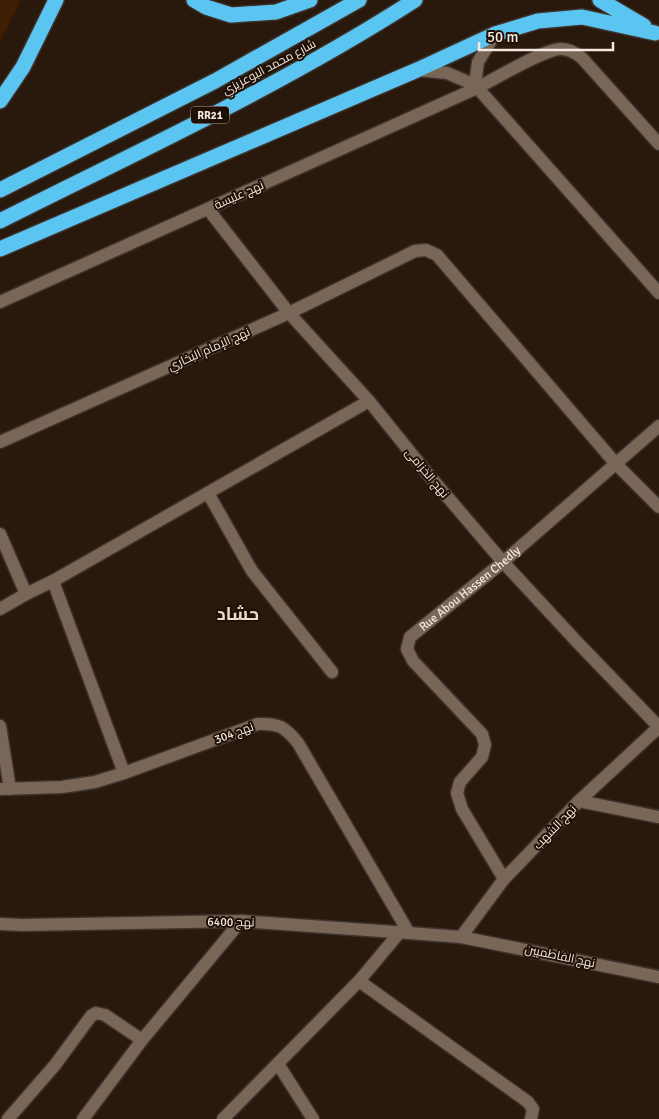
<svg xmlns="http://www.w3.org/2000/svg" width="659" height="1119" font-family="Signika,Cairo,sans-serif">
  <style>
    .green { fill: #3e1f03 }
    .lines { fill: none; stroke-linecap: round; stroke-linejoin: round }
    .minor-casing { stroke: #3e322d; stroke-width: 15 }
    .highway-casing { stroke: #3e322d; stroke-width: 18 }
    .minor { stroke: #796657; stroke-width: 12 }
    .highway { stroke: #5ac5f1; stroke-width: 15 }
    .labels { text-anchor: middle; stroke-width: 4; stroke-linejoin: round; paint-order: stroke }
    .shield { fill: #1f1005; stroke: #b4a79e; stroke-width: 1 }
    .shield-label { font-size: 11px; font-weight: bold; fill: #f4e8e0 }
    .street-label { font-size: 12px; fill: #f4e8e0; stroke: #1f1005 }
    .district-label { font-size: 18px; font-weight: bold; fill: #f0d9c9; stroke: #1f1005 }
  </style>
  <rect width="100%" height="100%" fill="#29190d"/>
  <path class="green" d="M0,0H21L0,42Z"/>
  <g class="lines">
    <defs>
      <g id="minor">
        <path d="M417,70L447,73L475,85L659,293"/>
        <path d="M475,85L478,62L495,34"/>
        <path d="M208,209L289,313L369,401L427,473L503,562L578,643L659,727"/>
        <path d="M0,302L477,88C495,79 544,49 561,49C570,49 576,53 582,58L659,144"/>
        <path d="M0,442L289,313L415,251L426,250L437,255L616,464L659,507"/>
        <path d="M208,493L252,571L332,672"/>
        <path d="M0,534L26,594"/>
        <path d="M53,581L124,773"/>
        <path d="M0,609L26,594L53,581L369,401"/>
        <path d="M0,726L10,789"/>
        <path d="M0,789L62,787L95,782L124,773L258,724C279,723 285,727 298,743L409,933"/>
        <path d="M579,801L659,817"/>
        <path id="s1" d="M504,879L462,809L457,793L460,782L482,757L485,745L482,734L413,661L407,649L410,637L503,562L659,426"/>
        <path d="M0,924L23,925L241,921L409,933L461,937L659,977"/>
        <path d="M461,937L504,879L579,801L659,727"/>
        <path d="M359,981L528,1102L533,1109L531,1119"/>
        <path d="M278,1064L313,1119"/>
        <path d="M8,1119L55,1065L91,1016L96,1013L105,1015L142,1040"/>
        <path d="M83,1119L142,1040L241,921"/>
        <path d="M223,1119L359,981L400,932"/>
      </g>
      <path id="highway" d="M194,0L206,7L231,15L276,12L310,0
        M600,0L644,26
        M0,101L23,67L56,0
        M0,190L215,81L359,0
        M0,221C139,151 283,85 415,0
        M0,249L417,70L495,34L538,21L582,17L655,33"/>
    </defs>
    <use href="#minor" class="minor-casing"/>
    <use href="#highway" class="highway-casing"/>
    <use href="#minor" class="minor"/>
    <use href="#highway" class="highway"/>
  </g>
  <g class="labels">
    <rect class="shield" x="191" y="106.5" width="38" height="17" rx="4"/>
    <g class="shield-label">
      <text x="210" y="119">RR21</text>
    </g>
    <g class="street-label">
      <text transform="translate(269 67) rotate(-28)" y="4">شارع محمد البوعزيزي</text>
      <text transform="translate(239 195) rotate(-24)" y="4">نهج عليسة</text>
      <text transform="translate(209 349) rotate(-24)" y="4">نهج الإمام البخاري</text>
      <text transform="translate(427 473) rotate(50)" y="4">نهج الخزامى</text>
      <text dy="4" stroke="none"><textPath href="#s1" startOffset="370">Rue Abou Hassen Chedly</textPath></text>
      <text transform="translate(234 733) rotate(-20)" y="4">نهج 304</text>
      <text transform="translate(555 827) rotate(-46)" y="4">نهج الشهب</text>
      <text transform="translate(231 922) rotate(1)" y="4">نهج 6400</text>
      <text transform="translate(560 956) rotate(12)" y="4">نهج الفاطميين</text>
    </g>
    <g class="district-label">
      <text x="238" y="620">حشاد</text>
    </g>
  </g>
  <path d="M479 42v8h134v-8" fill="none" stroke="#f4e8e0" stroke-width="2.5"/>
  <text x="487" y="42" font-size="15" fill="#f4e8e0" stroke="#1f1005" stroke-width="4" paint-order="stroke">50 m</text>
</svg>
